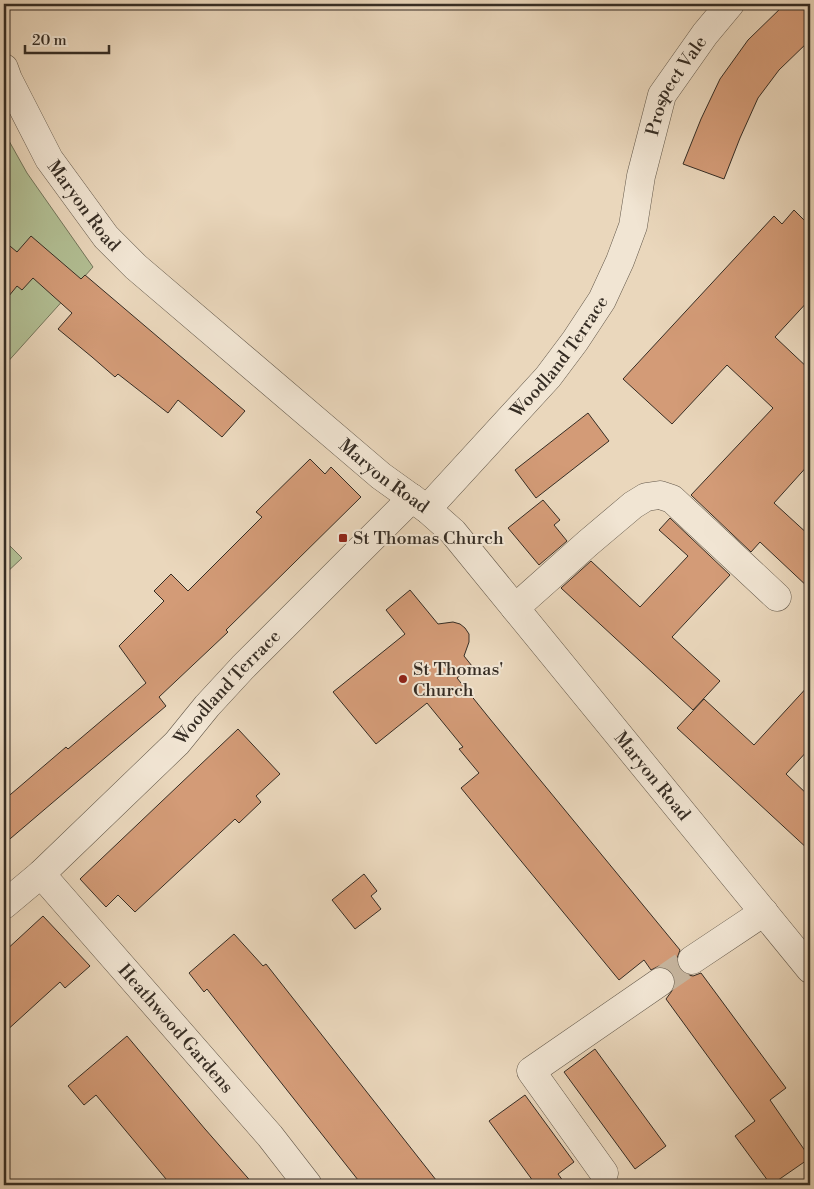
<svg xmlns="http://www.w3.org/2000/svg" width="814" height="1189" font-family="'Libre Bodoni',serif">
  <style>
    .green { fill: #b2bf94; stroke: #74765c }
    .building { fill: #d39b77; stroke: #362d24 }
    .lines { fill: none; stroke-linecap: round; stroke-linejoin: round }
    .minor-tunnel { stroke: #c6b59e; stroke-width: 28; stroke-dasharray: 28 14; stroke-linecap: butt }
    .minor-casing { stroke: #63584a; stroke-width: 29 }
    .minor { stroke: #f1e5d3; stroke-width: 28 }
    .poi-dot { fill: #8f2418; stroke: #f1e5d3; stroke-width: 2 }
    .labels { text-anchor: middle; stroke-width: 4; stroke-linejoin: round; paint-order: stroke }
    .street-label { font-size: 18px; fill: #362d24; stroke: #f1e5d3 }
    .poi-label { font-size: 18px; fill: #362d24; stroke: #f1e5d3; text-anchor: start }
  </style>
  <rect width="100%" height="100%" fill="#ead7bc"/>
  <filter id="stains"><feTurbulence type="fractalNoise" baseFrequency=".004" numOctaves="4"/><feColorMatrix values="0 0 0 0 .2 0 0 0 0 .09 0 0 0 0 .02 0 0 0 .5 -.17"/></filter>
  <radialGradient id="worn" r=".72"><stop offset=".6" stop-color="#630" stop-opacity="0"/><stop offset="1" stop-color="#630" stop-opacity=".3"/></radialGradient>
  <path class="green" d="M4,132L27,173L93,267L4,366Z
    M4,540L22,558L4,575Z"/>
  <path class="building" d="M785,4H810V40L779,70L758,98L740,138L724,179L683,164L701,119L720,79L748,40Z
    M794,210L810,226V299L775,337L810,370V463L774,503L810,536V589L760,542L751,552L691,495L773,408L727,365L672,424L623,379L774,216L782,224Z
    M31,236L81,279L85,275L245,411L222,437L178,400L168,413L118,374L115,377L92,357L58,329L72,313L33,278L22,290L17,286L4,302V241L17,252Z
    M588,413L609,441L536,498L515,470Z
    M310,459L325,474L331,467L361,497L226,630L228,632L159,697L166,706L4,844V800L66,747L68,749L146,683L119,646L164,601L154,591L171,574L188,591L262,517L256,512Z
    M543,500L560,520L554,525L567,541L539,565L508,528Z
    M670,518L730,575L672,637L720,681L693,710L561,588L591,561L640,607L688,556L659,530Z
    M410,590L438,624L453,622L460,624L465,628L469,634V642L464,656L472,666L457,678L490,719L680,950L676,961L679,969L685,974L693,976L701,973L786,1088L770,1100L810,1158L771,1185L735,1136L755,1121L666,999L674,988L675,980L673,973L667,968L659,966L651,970L644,960L619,980L461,788L479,773L459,749L463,747L427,703L376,744L333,692L405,634L386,610Z
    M810,684V748L786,774L810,797V851L677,728L704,699L754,745Z
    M238,729L280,774L256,796L261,802L239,823L235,819L135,912L118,895L106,907L80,879Z
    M364,874L377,891L371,896L381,909L355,929L332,900Z
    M43,916L90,966L65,988L60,982L4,1033V952Z
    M234,934L263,966L266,964L440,1185H362L207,989L204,992L189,973Z
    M127,1036L205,1129L254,1185H171L96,1095L84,1105L68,1086Z
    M595,1049L666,1146L635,1169L564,1072Z
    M525,1095L574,1162L558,1174L566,1185H536L489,1121Z"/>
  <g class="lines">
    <path class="minor-tunnel" d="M660,982L692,960"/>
    <defs>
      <g id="minor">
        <path id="s1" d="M4,68L8,79L49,159L106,237L136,267L381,476L427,509L453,532L810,969"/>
        <path id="s2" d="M427,509L548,377L575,341L602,300L620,261L633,226L641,176L662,95L705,34L730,4"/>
        <path d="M515,608L588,543L633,505L646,497L660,495L672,499L777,597"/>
        <path id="s3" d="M41,874L270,1136L308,1185"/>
        <path id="s4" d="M4,905L41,874L177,743L207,706L243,667L412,498"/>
        <path d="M692,960L764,912"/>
        <path d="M604,1173L531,1071L660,982"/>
      </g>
    </defs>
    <use href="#minor" class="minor-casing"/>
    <use href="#minor" class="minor"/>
  </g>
  <g class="poi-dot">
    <rect x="338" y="533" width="10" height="10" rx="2.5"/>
    <circle cx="403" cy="679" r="5"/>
  </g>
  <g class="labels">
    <g class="street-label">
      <text dy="6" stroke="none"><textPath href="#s2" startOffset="502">Prospect Vale</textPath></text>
      <text dy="6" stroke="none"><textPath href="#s1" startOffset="160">Maryon Road</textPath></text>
      <text dy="6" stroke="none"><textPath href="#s2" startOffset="202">Woodland Terrace</textPath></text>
      <text dy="6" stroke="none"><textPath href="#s1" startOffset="565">Maryon Road</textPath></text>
      <text dy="6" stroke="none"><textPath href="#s4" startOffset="312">Woodland Terrace</textPath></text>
      <text dy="6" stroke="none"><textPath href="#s1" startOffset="969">Maryon Road</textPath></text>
      <text dy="6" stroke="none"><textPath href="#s3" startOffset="205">Heathwood Gardens</textPath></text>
    </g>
    <g class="poi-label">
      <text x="353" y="544">St Thomas Church</text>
      <text x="413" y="675">St Thomas'<tspan x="413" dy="21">Church</tspan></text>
    </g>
  </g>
  <rect width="814" height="1189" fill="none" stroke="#ead7bc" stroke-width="20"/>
  <rect x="5" y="5" width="804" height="1179" fill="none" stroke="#362d24" stroke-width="2.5"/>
  <rect x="10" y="10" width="794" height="1169" fill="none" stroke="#362d24"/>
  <path d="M25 45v8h84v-8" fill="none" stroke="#362d24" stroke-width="2.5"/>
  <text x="32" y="45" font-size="15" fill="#362d24" stroke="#f1e5d3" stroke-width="4" paint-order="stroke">20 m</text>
  <rect width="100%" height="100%" filter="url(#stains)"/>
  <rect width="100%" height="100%" fill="url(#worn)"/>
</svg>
